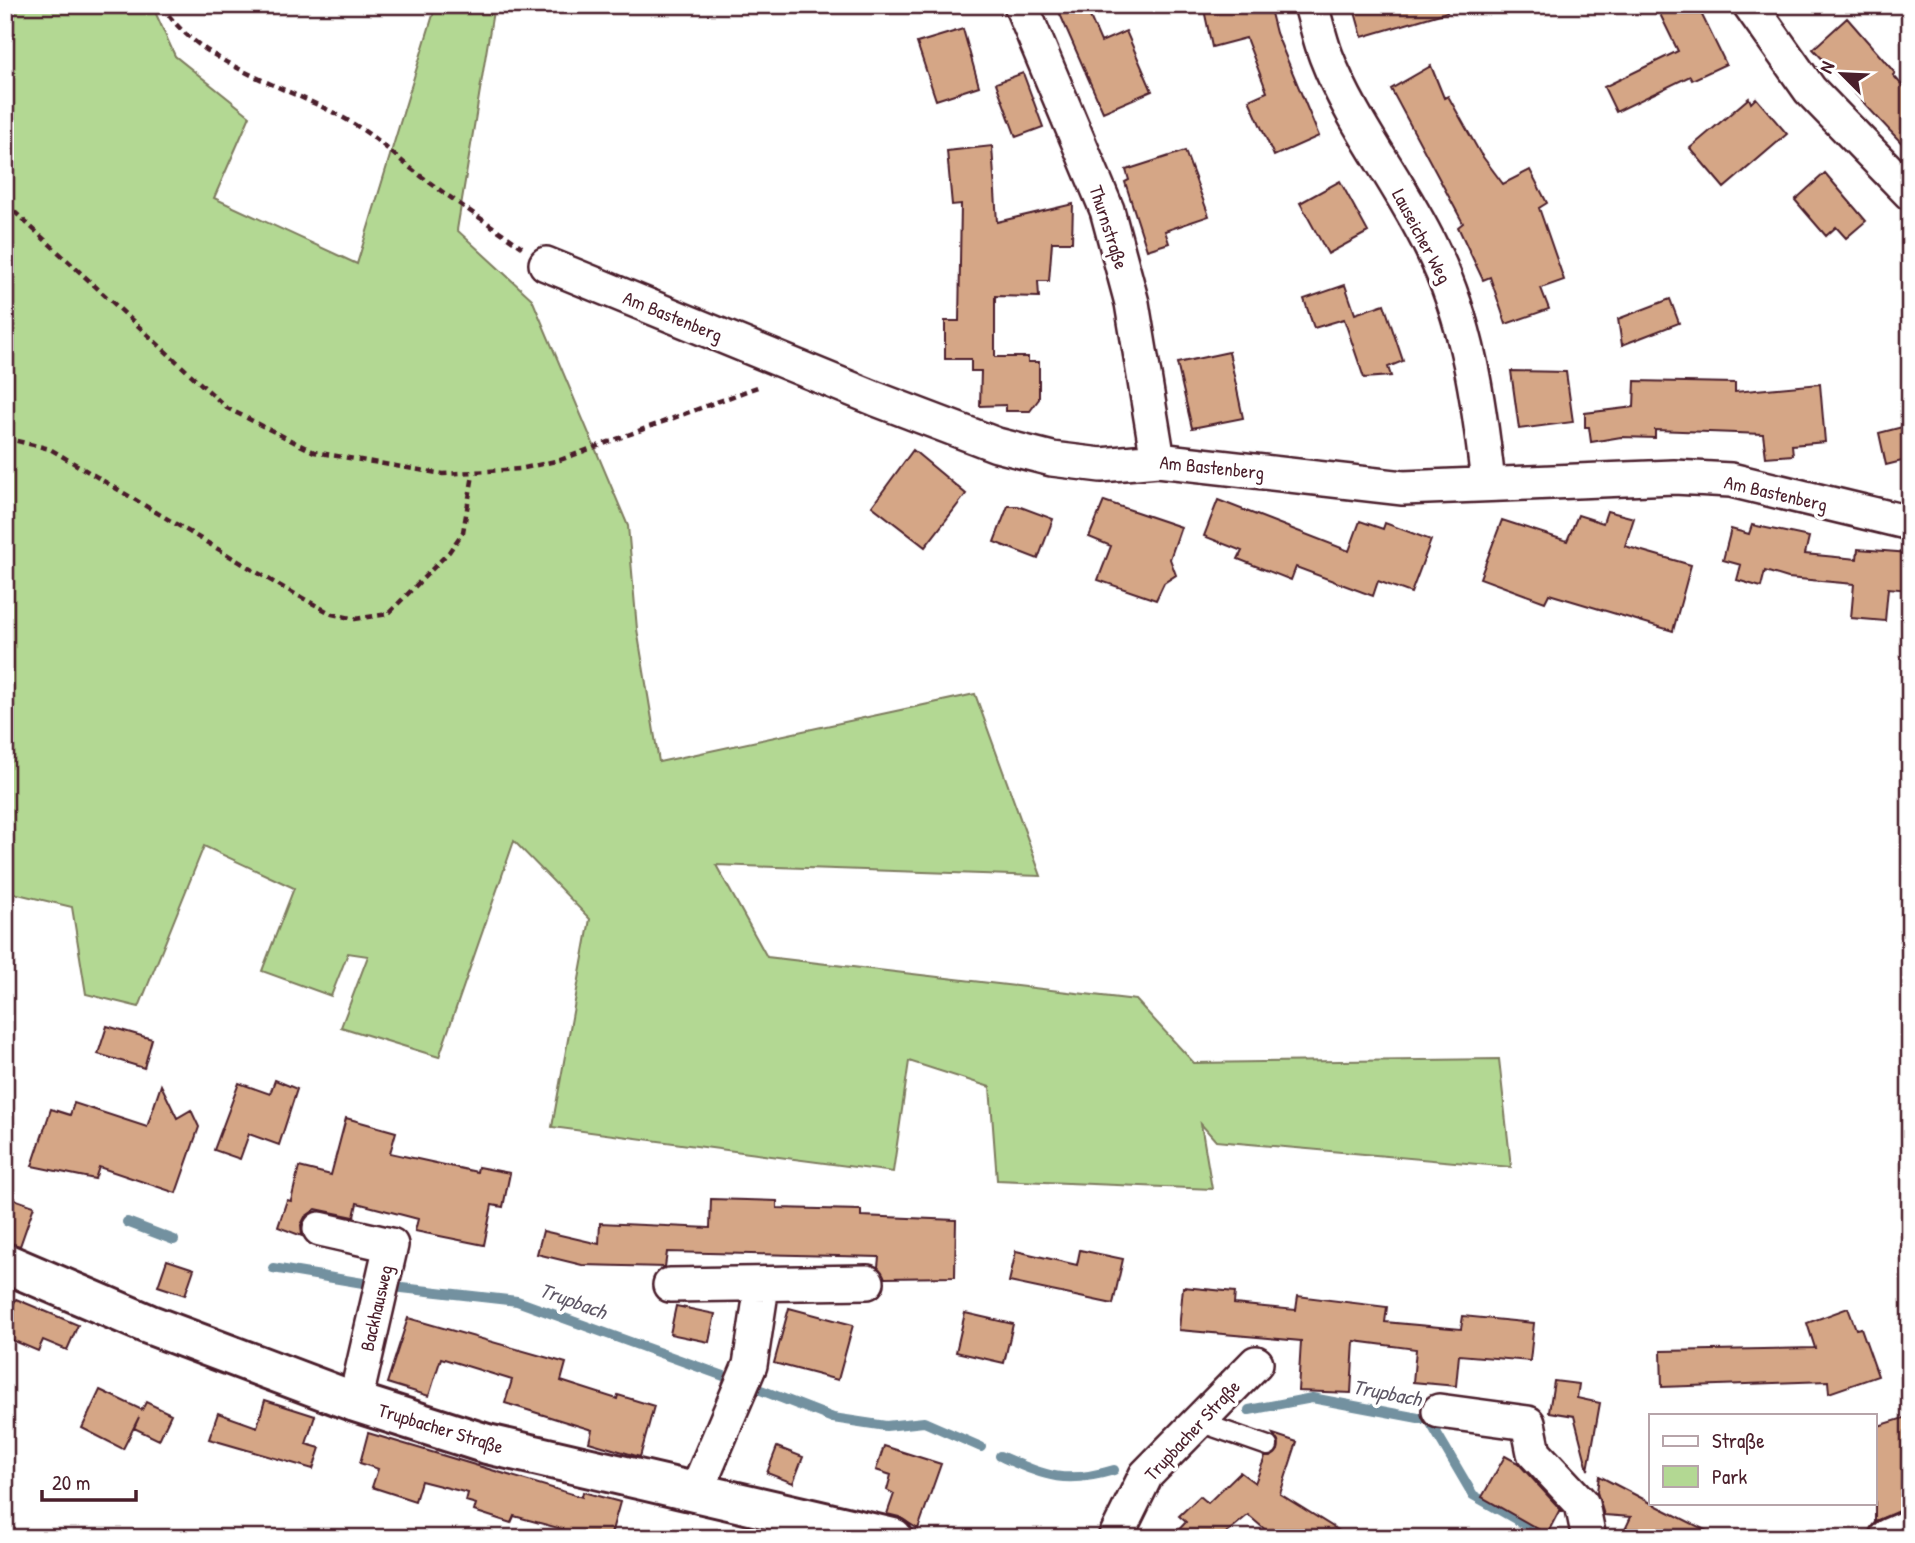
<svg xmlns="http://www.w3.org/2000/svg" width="1915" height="1543" font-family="'Patrick Hand',sans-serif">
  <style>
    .green { fill: #b3d893; stroke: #7e7c5f; stroke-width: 2 }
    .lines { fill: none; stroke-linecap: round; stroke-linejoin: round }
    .stream { stroke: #7391a0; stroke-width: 10 }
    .building { fill: #d5a686; stroke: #4a1f2b; stroke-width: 2 }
    .service-casing { stroke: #4a1f2b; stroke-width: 23 }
    .minor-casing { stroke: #4a1f2b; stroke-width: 38 }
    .tertiary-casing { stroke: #4a1f2b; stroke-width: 44 }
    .path { stroke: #4a1f2b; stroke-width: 4.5; stroke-dasharray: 7 5; stroke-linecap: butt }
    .service { stroke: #fff; stroke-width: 18 }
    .minor { stroke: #fff; stroke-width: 33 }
    .tertiary { stroke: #fff; stroke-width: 38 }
    .labels { text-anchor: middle; stroke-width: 7; stroke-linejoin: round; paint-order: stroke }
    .street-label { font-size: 19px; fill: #4a1f2b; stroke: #fff }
    .water-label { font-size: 21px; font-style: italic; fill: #5f5866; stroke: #fff }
  </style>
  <rect width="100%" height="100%" fill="#fff"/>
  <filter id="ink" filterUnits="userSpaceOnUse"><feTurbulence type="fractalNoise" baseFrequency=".0143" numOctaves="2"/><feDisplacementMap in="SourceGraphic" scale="14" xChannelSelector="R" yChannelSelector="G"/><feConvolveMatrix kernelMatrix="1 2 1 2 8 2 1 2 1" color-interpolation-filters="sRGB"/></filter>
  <g filter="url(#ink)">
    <path class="green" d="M5,5H152L175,56L250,116L214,198L357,264L436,5H494L457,230L532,299L628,526L637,629L659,762L975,694L1041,876L716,865L767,957L1136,1000L1194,1063L1499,1059L1511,1167L1216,1141L1201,1124L1212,1189L997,1180L990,1087L909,1061L893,1172L552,1127L590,919L514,841L439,1057L341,1027L368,956L348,953L331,996L262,971L294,888L204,846L139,1007L86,994L72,907L5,891Z"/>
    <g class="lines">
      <path class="stream" d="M127,1222L174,1240
        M273,1268L369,1284
        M393,1287L517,1301L732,1379
        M753,1387L833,1418L886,1426L924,1422L981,1447
        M1249,1410L1312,1398L1429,1420L1473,1495L1549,1538
        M1000,1456C1046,1476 1064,1485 1114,1470"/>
    </g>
    <path class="building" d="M1056,5H1085L1101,42L1126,31L1152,91L1103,112Z
      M1203,5H1269L1276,33L1319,136L1274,156L1249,100L1267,92L1246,38L1212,47Z
      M1379,5H1446L1447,12L1362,37L1355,12Z
      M1682,5H1697L1726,64L1692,80L1690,76L1616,112L1604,87L1678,51L1659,12Z
      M1847,18L1895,73L1893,75L1910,94V152L1813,49Z
      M963,29L979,86L936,100L917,43Z
      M1431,66L1444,98L1448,96L1480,153L1503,184L1530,170L1547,203L1539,208L1564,280L1541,288L1549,309L1506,324L1490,277L1483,280L1458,227L1463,223L1391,89Z
      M1023,73L1043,127L1016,137L996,83Z
      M1749,98L1751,103L1756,98L1787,134L1724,188L1690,148Z
      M992,146L997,222L1073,204L1072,242H1052L1049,281H1038L1039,297L995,296V357H1028V362H1039V399L1030,411H1006V405L980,406L981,371H971V359H945V321H959L961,204L952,205L947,151Z
      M1185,151L1209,216L1165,231L1169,243L1147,250L1125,182L1129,180L1126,170Z
      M1825,173L1866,221L1846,238L1836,227L1826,236L1795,200Z
      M1340,181L1368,232L1328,254L1300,203Z
      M1345,285L1355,314L1384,304L1403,361L1388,367L1391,376L1364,378L1344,319L1314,328L1304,299Z
      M1670,299L1679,323L1622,345L1618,319Z
      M1229,352L1243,418L1192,428L1177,363Z
      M1511,371L1566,372L1573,422L1519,429Z
      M1635,381L1735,383V392L1820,384L1825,442L1792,445L1793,455L1766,457L1763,434L1655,430V438L1621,437L1591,442L1589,427H1585V413L1634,407Z
      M1910,425V459L1886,465L1879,433Z
      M913,450L966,494L925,547L872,506Z
      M1218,500L1349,551L1360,521L1383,529L1385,523L1431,540L1411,593L1378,581L1373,596L1296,567L1291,580L1238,559L1242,551L1204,536Z
      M1104,501L1181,527L1170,559L1176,575L1164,583L1156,600L1098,580L1111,546L1089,537Z
      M1008,506H1018L1053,519L1038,559L994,542Z
      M1607,511L1634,518L1625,546L1691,565L1673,631L1549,594L1545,602L1480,578L1502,520L1567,541L1578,515L1603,523Z
      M1752,525L1809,537L1805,554L1857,559L1858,549L1910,553V590L1888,588L1885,621L1851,618L1854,584L1788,578L1765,571L1761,587L1737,580L1741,565L1723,560L1731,529L1749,534Z
      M107,1026L152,1039L144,1068L98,1054Z
      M275,1080L297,1089L279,1145L249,1134L240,1159L214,1150L239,1083L270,1094Z
      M161,1085L177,1118L191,1110L199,1127L176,1193L99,1167L95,1179L32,1166L51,1109L70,1115L74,1103L147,1127Z
      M346,1118L396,1132L390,1153L477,1172L478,1167L510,1173L503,1207L492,1205L484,1245L415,1231L418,1219L357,1203L354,1217L316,1209L305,1217L301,1225L302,1236L278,1227L287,1200L291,1201L299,1167L331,1175Z
      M5,1196L34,1206L20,1246L5,1242Z
      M711,1199L777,1201V1208L861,1210V1216L956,1220L955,1277L885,1278L878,1267L879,1257L667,1252L665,1267L582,1265L537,1254L543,1231L599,1244L600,1223L710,1228Z
      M1080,1250L1123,1259L1113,1304L1009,1282L1016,1251L1077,1265Z
      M167,1260L194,1269L185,1295L158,1286Z
      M1183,1287L1235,1292L1234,1304L1296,1310L1298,1296L1387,1307L1385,1322L1461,1329L1463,1316L1534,1323L1530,1361L1459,1355L1456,1386L1413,1382L1416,1349L1354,1341L1351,1393L1298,1391L1301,1341L1179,1330Z
      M16,1299L78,1325L67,1350L43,1340L38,1351L5,1337V1302L13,1305Z
      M676,1306L715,1314L709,1342L670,1334Z
      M789,1308L853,1325L838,1380L774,1363Z
      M1848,1308L1856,1329L1861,1328L1878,1376L1829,1393L1828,1381L1662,1387L1661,1351L1815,1348L1807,1323Z
      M965,1313L1013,1324L1004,1363L956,1352Z
      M408,1318L566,1363L561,1381L617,1399L618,1395L654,1406L640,1457L589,1442L592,1430L505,1403L512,1380L441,1358L429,1396L387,1383Z
      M1554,1381L1579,1384L1577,1398L1600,1403L1588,1470L1574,1416L1549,1412Z
      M100,1390L142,1410L146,1402L171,1414L159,1440L134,1428L139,1417L123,1449L82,1428Z
      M265,1400L315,1416L306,1444L320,1448L313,1469L209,1439L218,1413L257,1427Z
      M1910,1416V1508L1875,1521V1427Z
      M368,1433L582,1497L583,1492L620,1502L610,1538H595L514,1516L511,1523L474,1511L476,1504L466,1501L468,1493L421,1481L415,1501L372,1487L378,1469L360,1463Z
      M1273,1434L1297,1442L1280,1494L1351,1538H1275L1248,1515L1220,1538H1171L1186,1522L1179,1516L1200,1496L1208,1503L1240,1472L1255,1483L1265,1457H1271L1278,1450L1279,1443Z
      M884,1446L941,1464L918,1529L899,1517L887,1514L894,1494L887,1490L891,1475L876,1470Z
      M777,1447L803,1457L793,1483L767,1473Z
      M1505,1456L1518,1463L1562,1511H1559L1547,1534L1482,1497Z
      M1599,1476L1651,1503L1721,1538H1621L1631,1517L1604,1515L1597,1492Z"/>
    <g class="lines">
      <defs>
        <path id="service" d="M1196,1421L1268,1446"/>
        <path id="minor" d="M1021,5L1107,210L1132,303L1158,460
          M1311,5C1316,22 1320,40 1326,56C1352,124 1400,182 1431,247C1468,321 1479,401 1488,483
          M1750,5L1810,90L1910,193
          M546,264L876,399L997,445L1052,459L1101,465L1158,460L1403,488L1674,477L1731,480L1910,523
          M320,1229L391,1245L355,1402
          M670,1285L867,1282
          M1439,1411L1528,1423L1534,1453L1582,1504L1589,1538
          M696,1492L750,1365L762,1286
          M1115,1538L1146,1475L1256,1363"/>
        <path id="tertiary" d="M5,1263L148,1324L355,1402L487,1444L893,1538
          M1889,1538L1910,1529"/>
      </defs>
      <use href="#service" class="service-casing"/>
      <use href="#minor" class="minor-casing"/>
      <use href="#tertiary" class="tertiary-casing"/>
      <path class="path" d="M162,5C200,70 304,89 363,130C381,142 396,157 413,170C448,197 485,221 522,247
        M5,203L227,408L314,452L443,474L520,469L560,460L760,386
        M5,438L50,449L275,583L332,614L355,619L388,614L449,552L463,532L473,475"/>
      <use href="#service" class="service"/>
      <use href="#minor" class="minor"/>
      <use href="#tertiary" class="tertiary"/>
    </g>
  </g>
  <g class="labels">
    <g class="street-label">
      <text transform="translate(1109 227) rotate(72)" y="7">Thurnstraße</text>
      <text transform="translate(1422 236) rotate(62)" y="7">Lauseicher Weg</text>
      <text transform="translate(673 316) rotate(22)" y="7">Am Bastenberg</text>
      <text transform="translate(1212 467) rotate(6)" y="7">Am Bastenberg</text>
      <text transform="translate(1776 493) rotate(13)" y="7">Am Bastenberg</text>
      <text transform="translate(376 1308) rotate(-77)" y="7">Backhausweg</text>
      <text transform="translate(441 1428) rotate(17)" y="7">Trupbacher Straße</text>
      <text transform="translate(1192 1430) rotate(-47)" y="7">Trupbacher Straße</text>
    </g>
    <g class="water-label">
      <text transform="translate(573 1301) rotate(20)" y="7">Trupbach</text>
      <text transform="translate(1387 1393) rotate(11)" y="7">Trupbach</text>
    </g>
  </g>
  <rect width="1915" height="1543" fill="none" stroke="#fff" stroke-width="28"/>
  <rect x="14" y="14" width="1887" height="1515" fill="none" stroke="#4a1f2b" stroke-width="2.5" filter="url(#ink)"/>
  <rect x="1649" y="1414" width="228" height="91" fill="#ffffff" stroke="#b7a5aa" stroke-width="2"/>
  <rect x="1663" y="1436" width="35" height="10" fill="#ffffff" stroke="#b7a5aa" stroke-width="2"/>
  <text x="1712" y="1448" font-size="21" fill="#4a1f2b">Straße</text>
  <rect x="1663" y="1466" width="35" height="21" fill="#b3d893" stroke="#b7a5aa" stroke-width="2"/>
  <text x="1712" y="1484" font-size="21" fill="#4a1f2b">Park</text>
  <g transform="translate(1842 74) rotate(294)" stroke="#ffffff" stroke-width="5" paint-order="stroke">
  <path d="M0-5L12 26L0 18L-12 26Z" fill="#4a1f2b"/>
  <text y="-10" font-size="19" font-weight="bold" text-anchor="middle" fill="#4a1f2b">N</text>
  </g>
  <path d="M42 1490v10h94v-10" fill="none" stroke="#4a1f2b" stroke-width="3.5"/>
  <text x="52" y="1490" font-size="21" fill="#4a1f2b" stroke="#ffffff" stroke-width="5" paint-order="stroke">20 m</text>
</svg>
